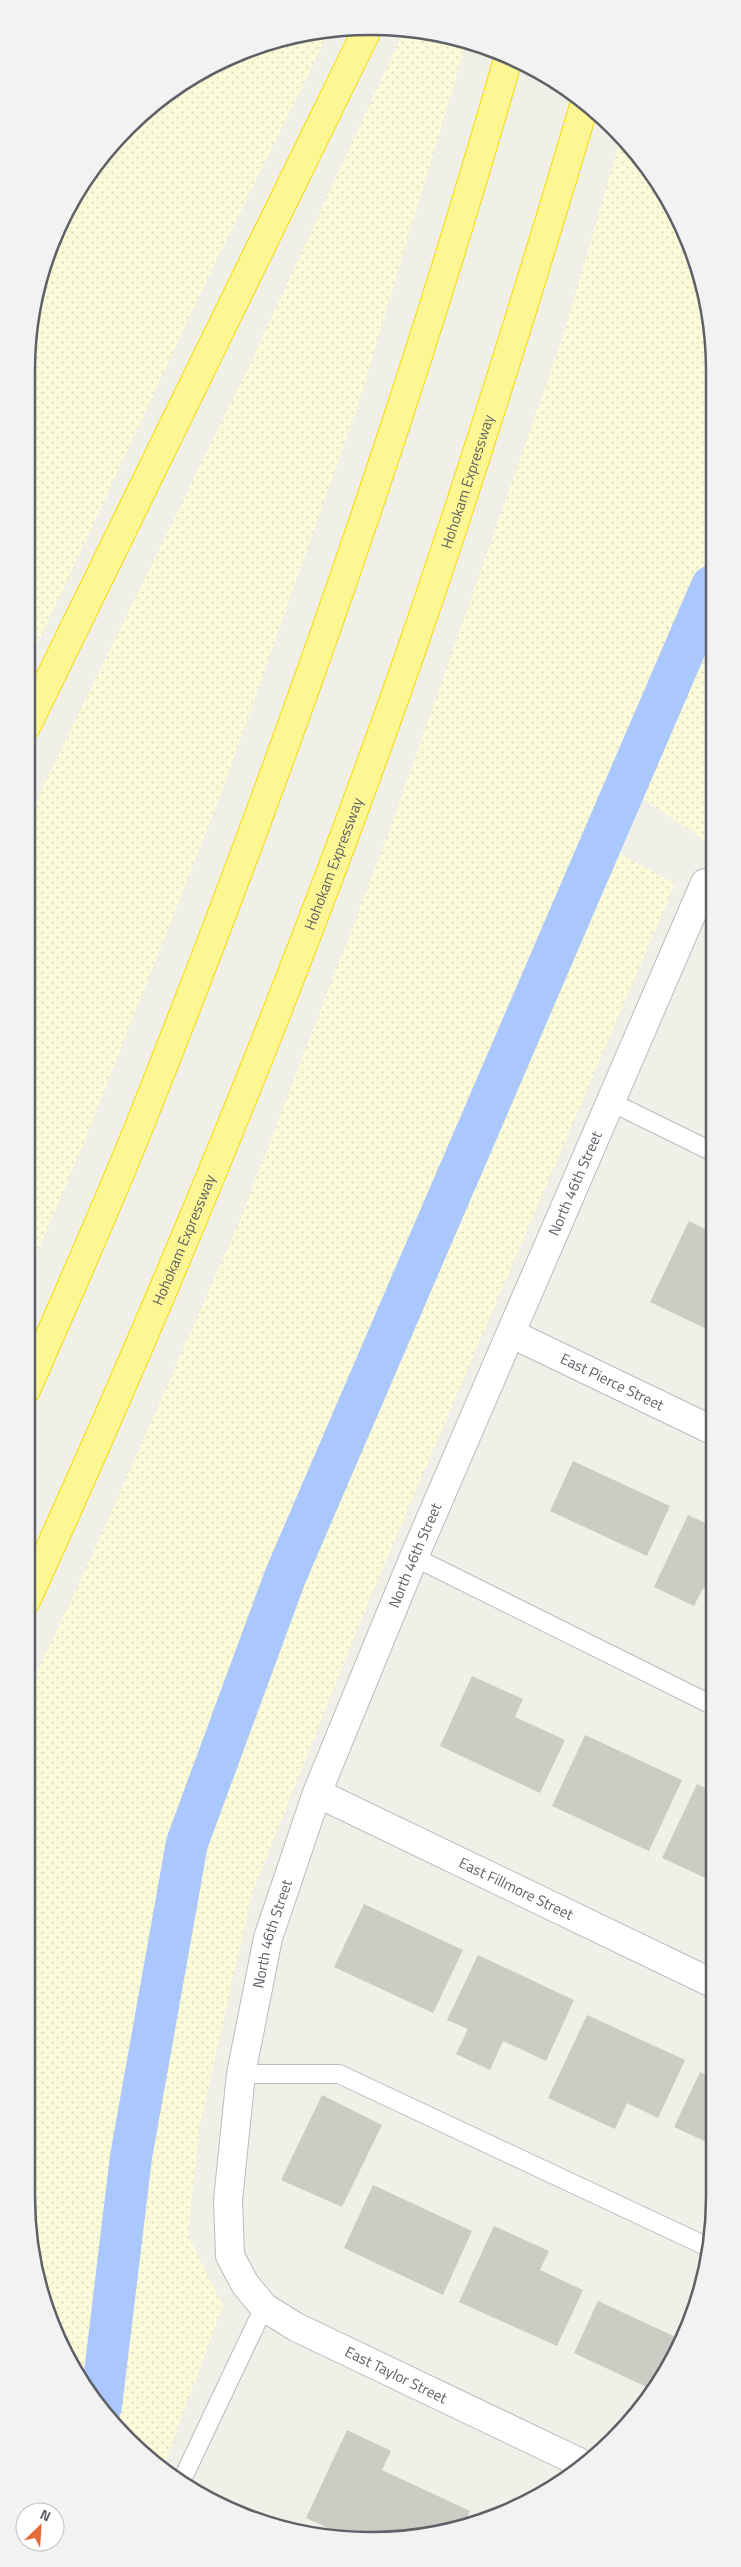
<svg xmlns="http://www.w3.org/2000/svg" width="741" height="2567" font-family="'Titillium Web',sans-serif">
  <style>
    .sand { fill: url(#sand-dots) }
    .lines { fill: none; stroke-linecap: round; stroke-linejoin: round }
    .canal { stroke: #aac8fe; stroke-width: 42 }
    .building { fill: #cccbc4 }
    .lane-casing { stroke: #babbc1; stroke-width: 20 }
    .street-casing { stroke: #babbc1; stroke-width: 30 }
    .highway-casing { stroke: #f6dc03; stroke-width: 30 }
    .lane { stroke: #fff; stroke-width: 18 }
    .street { stroke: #fff; stroke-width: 28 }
    .highway { stroke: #fcf793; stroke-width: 28 }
    .labels { text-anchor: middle; stroke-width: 4; stroke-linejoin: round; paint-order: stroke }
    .street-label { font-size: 15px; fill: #5f6168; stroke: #fff }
    .rim { fill: none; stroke: #5f6168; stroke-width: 2.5 }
  </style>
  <defs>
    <pattern id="sand-dots" width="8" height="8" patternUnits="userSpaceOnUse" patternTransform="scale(1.25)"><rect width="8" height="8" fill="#fbfad9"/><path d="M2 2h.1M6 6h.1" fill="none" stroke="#dad9bd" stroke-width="1.8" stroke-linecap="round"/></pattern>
  </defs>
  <rect width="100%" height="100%" fill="#f1f0e8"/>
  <path class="sand" d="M330,30L202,290L26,669C26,602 26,536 26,469C26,414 23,358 33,304C47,226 95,153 156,104C205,63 267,37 330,30Z
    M404,30L437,33L466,44L360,399L223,789L83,1145L26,1279V828L43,786L250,364Z
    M621,137L629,143L688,238L712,326L713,846L621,784L597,841L675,884L370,1598L252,1894L199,2129L188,2235L223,2306L162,2470L112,2424L52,2328L33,2263L26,2196V1695L91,1558L240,1220L389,832L563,336Z"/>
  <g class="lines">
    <path class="canal" d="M101,2406L131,2157L187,1843L285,1577L712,586"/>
  </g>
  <path class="building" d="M689,1221L713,1233V1332L650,1302Z
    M573,1461L670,1506L647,1556L550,1511Z
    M688,1515L714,1527V1593L703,1588L694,1606L654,1587Z
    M472,1676L523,1699L515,1717L565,1740L540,1793L440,1746Z
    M585,1735L682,1780L649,1851L552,1806Z
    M697,1784L714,1792V1882L662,1858Z
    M364,1904L463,1950L433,2013L334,1967Z
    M478,1955L574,2000L546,2061L503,2041L490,2070L456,2054L468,2029L447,2020Z
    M587,2015L685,2060L658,2118L627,2103L615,2129L548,2098Z
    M700,2072L715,2079V2146L674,2127Z
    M322,2095L382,2125L342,2207L281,2180Z
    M373,2185L472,2231L443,2295L344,2248Z
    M494,2226L549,2251L540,2270L583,2290L557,2346L459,2302Z
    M598,2301L680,2339L668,2369L653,2390L574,2353Z
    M347,2430L391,2451L382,2470L470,2511L462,2528L353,2540L306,2518Z"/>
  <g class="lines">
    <defs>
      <path id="lane" d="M611,1102L713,1152
        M414,1557L714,1706
        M241,2074H339L710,2248
        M181,2482L264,2307"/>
      <g id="street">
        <path id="s1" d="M512,1334L714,1431"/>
        <path id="s2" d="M317,1793L714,1984"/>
        <path id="s3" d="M585,2465L296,2327L264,2307L245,2284L230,2256L228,2200L241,2074L268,1938L317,1793L414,1557L705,883L713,887"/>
      </g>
      <g id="highway">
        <path d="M26,727L369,26"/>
        <path d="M26,1390C65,1301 105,1212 141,1122C280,774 405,420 508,59"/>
        <path id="s4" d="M26,1601C167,1292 297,977 409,657C472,475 529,291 584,106"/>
      </g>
    </defs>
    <use href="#lane" class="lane-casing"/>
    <use href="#street" class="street-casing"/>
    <use href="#highway" class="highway-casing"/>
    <use href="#lane" class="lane"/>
    <use href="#street" class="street"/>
    <use href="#highway" class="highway"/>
  </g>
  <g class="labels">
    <g class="street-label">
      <text dy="5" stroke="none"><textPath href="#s4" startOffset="1204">Hohokam Expressway</textPath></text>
      <text dy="5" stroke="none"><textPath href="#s4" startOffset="799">Hohokam Expressway</textPath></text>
      <text dy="5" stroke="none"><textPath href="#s3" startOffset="1556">North 46th Street</textPath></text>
      <text dy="5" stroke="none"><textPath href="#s4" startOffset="394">Hohokam Expressway</textPath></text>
      <text dy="5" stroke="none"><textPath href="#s1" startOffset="111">East Pierce Street</textPath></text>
      <text dy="5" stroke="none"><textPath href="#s3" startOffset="1151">North 46th Street</textPath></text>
      <text dy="5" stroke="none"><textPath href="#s2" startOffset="221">East Fillmore Street</textPath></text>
      <text dy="5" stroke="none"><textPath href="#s3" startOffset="746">North 46th Street</textPath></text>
      <text transform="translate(396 2375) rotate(26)" y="5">East Taylor Street</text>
    </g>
  </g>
  <path d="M0 0H741V2567H0ZM370 35H371A335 335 0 0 1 706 370V2197A335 335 0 0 1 371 2532H370A335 335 0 0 1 35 2197V370A335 335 0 0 1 370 35Z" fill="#f2f2f3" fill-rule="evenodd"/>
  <path class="rim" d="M370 35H371A335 335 0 0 1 706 370V2197A335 335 0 0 1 371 2532H370A335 335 0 0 1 35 2197V370A335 335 0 0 1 370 35Z"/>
  <g transform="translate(40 2527) rotate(25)"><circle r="24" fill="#ffffff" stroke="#bfc0c3"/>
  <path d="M0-4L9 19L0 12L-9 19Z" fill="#e86936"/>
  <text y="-8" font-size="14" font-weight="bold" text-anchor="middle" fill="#5f6168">N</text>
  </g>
</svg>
